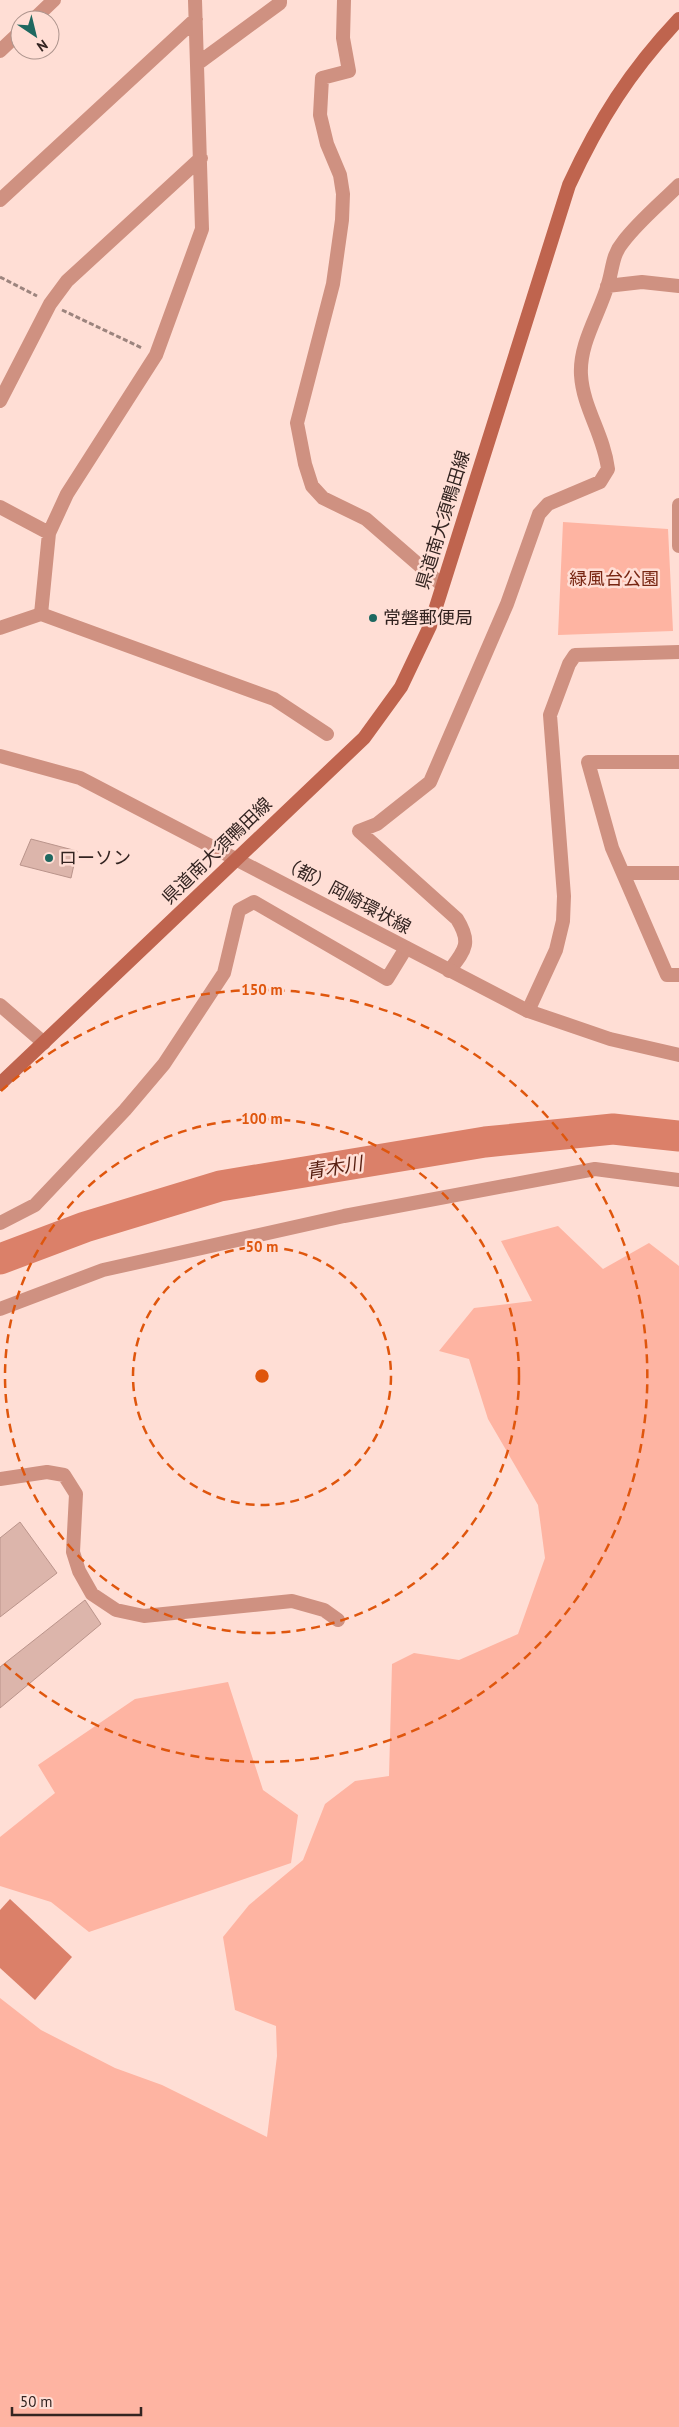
<svg xmlns="http://www.w3.org/2000/svg" width="679" height="2427" font-family="'PT Sans','Noto Sans JP',sans-serif">
  <style>
    .green { fill: #feb4a2 }
    .water { fill: #db8069 }
    .lines { fill: none; stroke-linecap: round; stroke-linejoin: round }
    .river { stroke: #db8069; stroke-width: 31 }
    .building { fill: #dcb5ab; stroke: #ba948b }
    .path { stroke: #9c847e; stroke-width: 3; stroke-dasharray: 5 2.5; stroke-linecap: butt }
    .minor { stroke: #cf9181; stroke-width: 14 }
    .tertiary { stroke: #cf9181; stroke-width: 14 }
    .secondary { stroke: #bf644e; stroke-width: 14 }
    .ring { fill: none; stroke: #df560d; stroke-width: 2.5; stroke-dasharray: 9 6 }
    .poi-dot { fill: #1e6860; stroke: #ffded5; stroke-width: 2 }
    .labels { text-anchor: middle; stroke-width: 5; stroke-linejoin: round; paint-order: stroke }
    .street-label { font-size: 18px; fill: #332421; stroke: #ffded5 }
    .park-label { font-size: 18px; fill: #782612; stroke: #ffded5 }
    .poi-label { font-size: 18px; fill: #332421; stroke: #ffded5; text-anchor: start }
    .water-label { font-size: 19px; font-style: italic; fill: #571e10; stroke: #ffded5 }
    .centre { fill: #df560d; stroke: #ffded5; stroke-width: 2.5 }
    .ring-label { font-size: 15px; text-anchor: middle; font-weight: bold; fill: #df560d; stroke: #ffded5; stroke-width: 5; stroke-linejoin: round; paint-order: stroke }
  </style>
  <rect width="100%" height="100%" fill="#ffded5"/>
  <path class="green" d="M563,522L668,529L673,631L558,635Z
    M558,1226L603,1269L649,1243L679,1266V2427H0V1998L41,2030L115,2068L162,2085L267,2137L277,2056L276,2026L235,2010L223,1937L249,1905L303,1860L325,1804L355,1781L389,1776L392,1664L414,1653L459,1660L518,1634L545,1558L538,1505L488,1419L469,1359L439,1351L474,1308L532,1301L501,1241Z
    M228,1682L263,1790L298,1815L291,1863L89,1932L51,1902L0,1886V1837L55,1793L38,1765L135,1699Z"/>
  <path class="water" d="M10,1899L72,1957L35,2000L0,1968V1910Z"/>
  <g class="lines">
    <path class="river" d="M0,1259L85,1227L220,1186L485,1142L613,1129L679,1136"/>
  </g>
  <path class="building" d="M31,839L77,851L71,878L20,865Z
    M20,1522L57,1573L0,1617V1538Z
    M85,1600L101,1624L0,1708V1667Z"/>
  <g class="lines">
    <path class="path" d="M0,277L37,296
      M62,310L142,348"/>
    <path class="minor" d="M344,0L343,38L349,71L322,78L320,115L327,144L340,175L343,194L342,220L333,284L297,423L305,464L312,486L323,498L366,519L442,585
      M33,20L54,0
      M0,51L20,32
      M197,64L280,3V0
      M0,200L196,19
      M607,286L642,282L679,286
      M0,401L50,304L67,281L201,158
      M679,505V546
      M0,507L49,533
      M41,614L49,533L67,494L156,355L202,229L195,0
      M679,762H588L612,848L667,975H679
      M624,873H679
      M449,971C465,950 472,943 457,919L359,831L377,824L430,782L507,604L539,514L548,504L600,482L608,469C604,435 583,408 581,375C579,343 600,313 608,284C613,268 612,255 623,242C639,221 661,203 679,185
      M0,1005L44,1043
      M528,1011L556,950L563,921L564,896L550,715L569,664L575,655L679,652
      M0,1223L35,1205L125,1110L164,1064L224,973L239,910L254,902L387,979L406,948
      M0,1309L103,1270L344,1216L595,1169L679,1180
      M0,1479L47,1472L64,1475L76,1494L73,1552L79,1571L92,1594L116,1610L144,1616L292,1601L324,1610L338,1620"/>
    <path class="tertiary" d="M0,628L41,614L274,699L327,734
      M0,756L80,778L528,1011L610,1039L679,1055"/>
    <path class="secondary" d="M0,1084L364,738L401,687L430,626L569,185C599,120 630,71 679,19"/>
  </g>
  <g class="ring">
    <circle cx="262" cy="1376" r="129"/>
    <circle cx="262" cy="1376" r="257"/>
    <path d="M1 1091A386 386 0 1 1 1 1661"/>
  </g>
  <g class="poi-dot">
    <circle cx="373" cy="618" r="5"/>
    <circle cx="49" cy="858" r="5"/>
  </g>
  <g class="labels">
    <g class="street-label">
      <text transform="translate(443 520) rotate(-73)" y="6">県道南大須鴨田線</text>
      <text transform="translate(217 851) rotate(-44)" y="6">県道南大須鴨田線</text>
      <text transform="translate(346 895) rotate(28)" y="6">（都）岡崎環状線</text>
    </g>
    <g class="park-label">
      <text x="614" y="585">緑風台公園</text>
    </g>
    <g class="poi-label">
      <text x="383" y="624">常磐郵便局</text>
      <text x="59" y="864">ローソン</text>
    </g>
    <g class="water-label">
      <text transform="translate(334 1167) rotate(-9)" y="7">青木川</text>
    </g>
  </g>
  <circle cx="262" cy="1376" r="8" class="centre"/>
  <g class="ring-label">
    <text x="262" y="995">150 m</text>
    <text x="262" y="1124">100 m</text>
    <text x="262" y="1252">50 m</text>
  </g>
  <g transform="translate(35 35) rotate(145)"><circle r="24" fill="#ffded5" stroke="#ad948d"/>
  <path d="M0-4L9 19L0 12L-9 19Z" fill="#1e6860"/>
  <text y="-8" font-size="14" font-weight="bold" text-anchor="middle" fill="#332421">N</text>
  </g>
  <path d="M12 2407v8h129v-8" fill="none" stroke="#332421" stroke-width="2.5"/>
  <text x="20" y="2407" font-size="15" fill="#332421" stroke="#ffded5" stroke-width="4" paint-order="stroke">50 m</text>
</svg>
